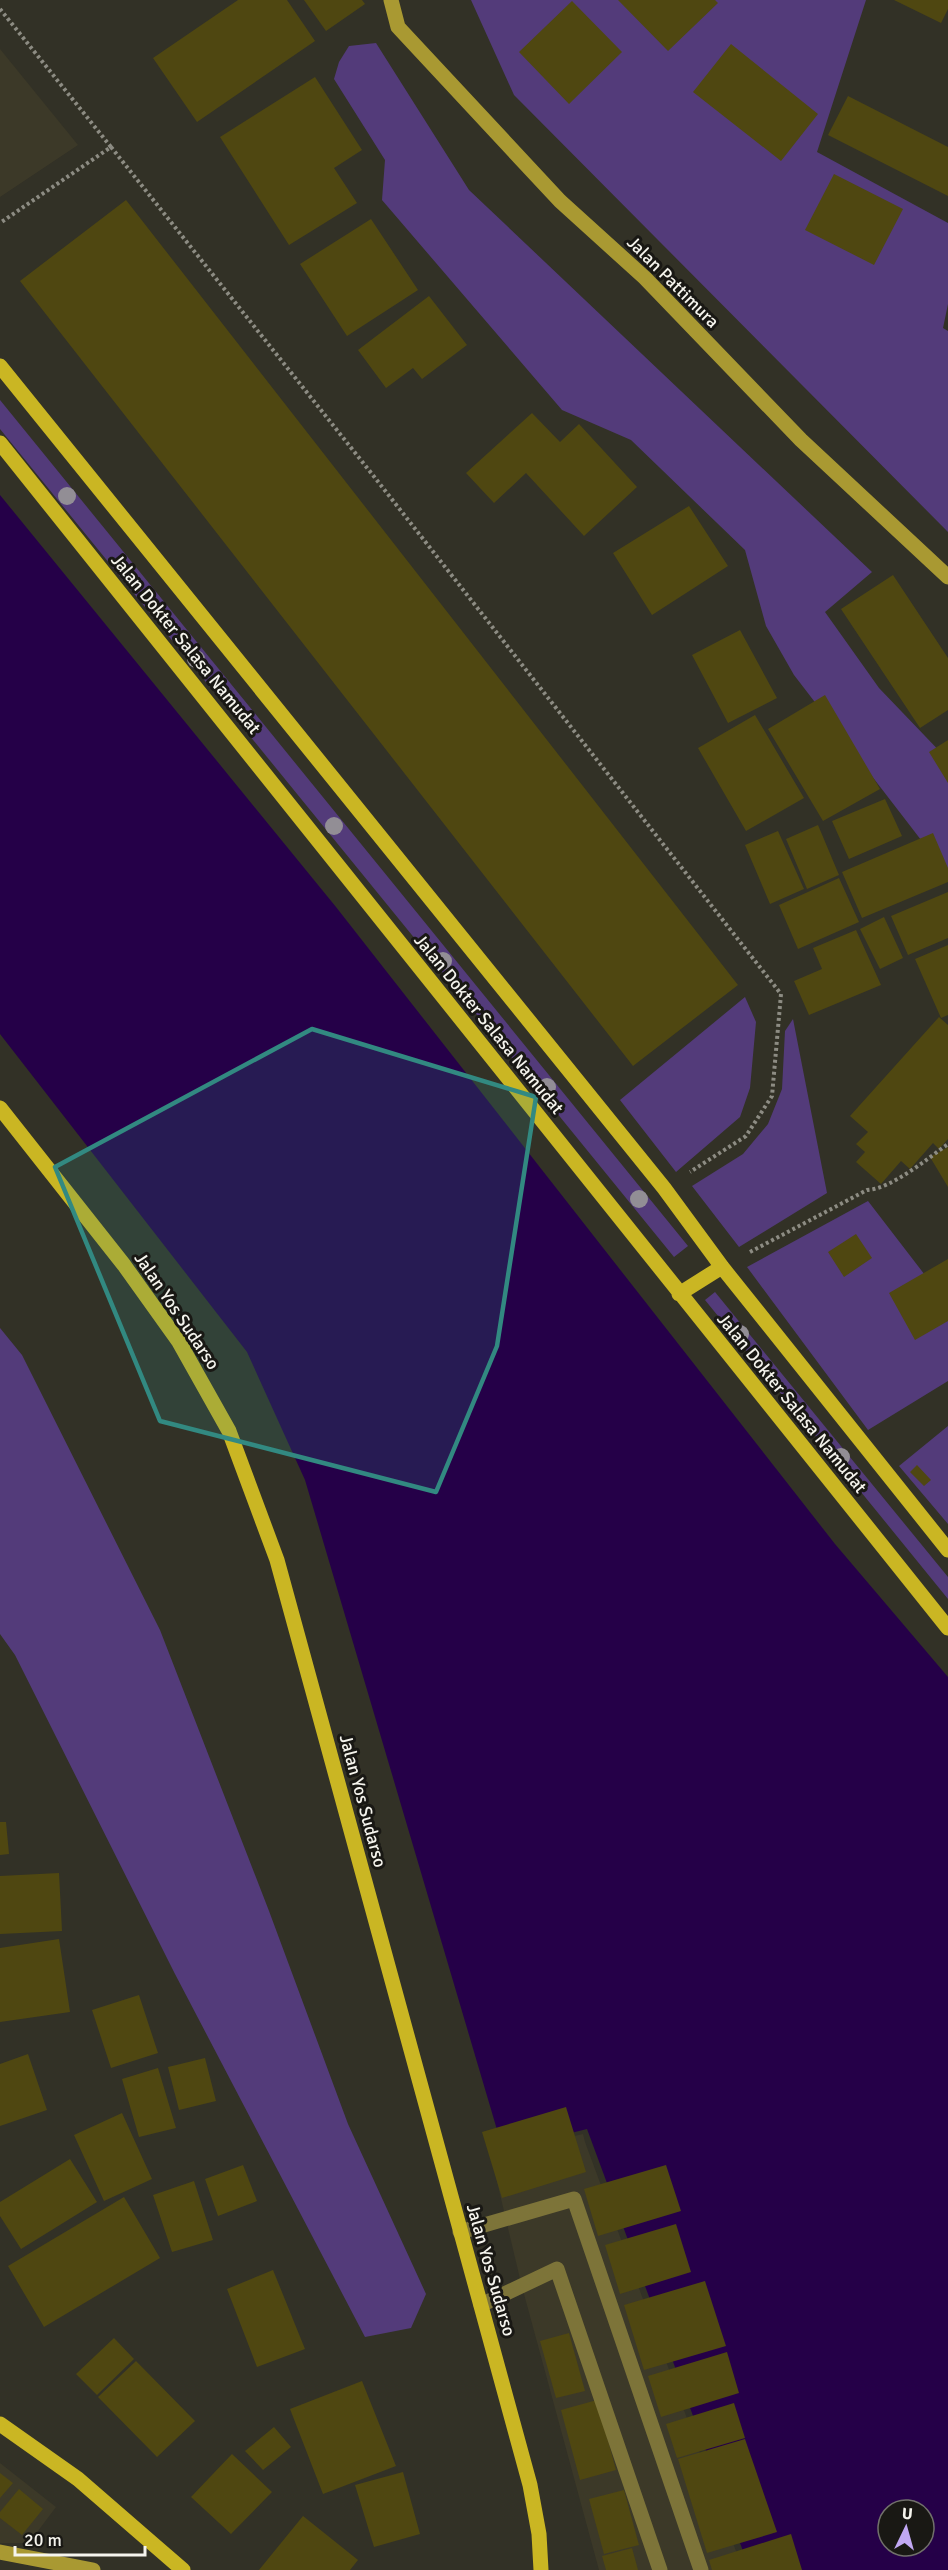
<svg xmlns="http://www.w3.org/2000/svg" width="948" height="2570" font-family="Signika,sans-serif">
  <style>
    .built { fill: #3c3928 }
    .green { fill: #533b7a }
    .water { fill: #250048; fill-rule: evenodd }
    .building { fill: #4f4711 }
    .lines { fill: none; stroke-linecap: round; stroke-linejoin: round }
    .path { stroke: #8d8c83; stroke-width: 4; stroke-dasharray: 3 3; stroke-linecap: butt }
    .street { stroke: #7d7439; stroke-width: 15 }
    .secondary { stroke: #a99932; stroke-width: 15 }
    .primary { stroke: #cab623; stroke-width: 15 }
    .tree { fill: #928e95 }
    .marked { fill: #328981; fill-opacity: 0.2; stroke: #328981; stroke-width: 4.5; stroke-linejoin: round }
    .labels { text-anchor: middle; stroke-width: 6; stroke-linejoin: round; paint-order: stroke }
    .street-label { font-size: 18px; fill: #f5f4ed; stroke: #191814 }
  </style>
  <rect width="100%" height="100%" fill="#323126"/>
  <path class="built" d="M0,49L78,145L0,197Z
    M583,2134L585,2142L743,2570H599L521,2283L491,2156Z
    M0,2463L56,2507L29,2543H0Z"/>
  <path class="green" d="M471,0H866L817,152L948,223V304L943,328L948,331V532L514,95Z
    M376,43L469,190L872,572L825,612L879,688L948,760V875L794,675L766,626L745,550L631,440L562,410L382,200L385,160L334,79L339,62L349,46Z
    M0,400L688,1246L674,1257L0,429Z
    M745,997L756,1022L750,1088L740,1117L676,1172L620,1100Z
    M793,1019L827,1193L739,1247L692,1186L743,1154L768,1124L782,1089L785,1031Z
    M868,1201L948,1305V1381L868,1430L747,1267Z
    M715,1292L948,1577V1599L705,1300Z
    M0,1328L22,1355L160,1630L269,1911L348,2124L426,2294L411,2328L365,2337L175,1974L15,1655L0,1634Z
    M948,1426V1524L899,1466Z"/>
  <path class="water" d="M0,495L336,907L835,1544L948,1677V2570H750L587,2129L503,2150L305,1480L247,1352L0,1034ZM888,2510H924V2546H888Z"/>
  <path class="building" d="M238,0H287L315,41L197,122L153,58Z
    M304,0H362L365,4L326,31Z
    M618,0H715L718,3L668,51Z
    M894,0H948V9L941,23Z
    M572,1L622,52L569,104L519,52Z
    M731,44L818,114L781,161L693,92Z
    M315,77L362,150L334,168L357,203L289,245L220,137Z
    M848,96L948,147V196L828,135Z
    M834,174L903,209L874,265L805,230Z
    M126,200L738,985L633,1066L20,281Z
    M371,219L418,290L347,336L300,264Z
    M429,296L467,345L422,379L413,368L386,388L358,350Z
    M532,413L560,442L579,424L637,487L584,536L526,473L494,503L466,473Z
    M689,506L728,566L652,615L613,553Z
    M893,575L948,658V710L920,728L841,609Z
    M740,630L777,698L728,723L692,655Z
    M825,695L880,789L823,821L768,729Z
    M755,715L804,798L746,831L698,748Z
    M948,740V783L929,752Z
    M885,799L902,836L849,859L832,821Z
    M818,825L839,875L807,889L786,839Z
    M778,831L804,889L770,904L745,845Z
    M933,833L948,868V882L862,918L842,872Z
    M839,878L859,922L798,949L779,905Z
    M948,892V938L908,955L891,916Z
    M884,917L903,958L880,969L860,929Z
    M856,930L881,985L809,1015L794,981L822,969L813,948Z
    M948,945V1015L941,1018L915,959Z
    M939,1017L948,1025V1139L939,1149L933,1143L910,1169L901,1161L881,1184L856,1162L865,1152L856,1144L868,1132L850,1116Z
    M948,1147V1187L930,1157Z
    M856,1234L872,1258L844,1277L828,1252Z
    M948,1259V1321L915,1340L889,1293Z
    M917,1465L931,1480L924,1486L910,1472Z
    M0,1822H6L9,1854L0,1855Z
    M59,1873L62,1931L0,1934V1876Z
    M59,1939L70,2012L0,2022V1948Z
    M139,1995L158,2053L111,2068L92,2010Z
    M28,2054L47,2110L0,2126V2064Z
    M205,2058L216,2101L179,2110L168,2067Z
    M158,2068L176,2128L139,2137L122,2079Z
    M566,2107L586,2172L502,2198L482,2132Z
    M122,2113L152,2179L104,2201L74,2135Z
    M70,2159L97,2202L21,2249L0,2216V2202Z
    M243,2165L257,2201L218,2216L205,2179Z
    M666,2165L681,2211L598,2236L584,2189Z
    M194,2181L213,2240L172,2252L153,2195Z
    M124,2197L160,2258L44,2327L8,2266Z
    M676,2224L691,2272L620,2294L605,2245Z
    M273,2270L305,2349L257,2367L227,2289Z
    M705,2281L726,2346L644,2370L624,2305Z
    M569,2333L585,2391L556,2398L540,2341Z
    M114,2338L134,2359L97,2395L76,2374Z
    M727,2352L739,2393L661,2417L648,2376Z
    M136,2361L195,2421L157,2457L98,2397Z
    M362,2381L396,2466L323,2494L290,2409Z
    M597,2400L616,2470L580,2480L561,2410Z
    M734,2403L745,2438L677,2458L666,2424Z
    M274,2427L291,2447L263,2470L245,2451Z
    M745,2439L777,2532L707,2553L678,2459Z
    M232,2454L272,2492L231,2534L191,2497Z
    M403,2472L420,2534L374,2547L355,2485Z
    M0,2473L13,2483L0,2498Z
    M19,2489L43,2509L22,2535L0,2518V2512Z
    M624,2490L639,2545L604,2554L589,2499Z
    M303,2516L358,2560L350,2570H259Z
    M791,2534L802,2570H712L709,2560Z
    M632,2548L638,2570H606L602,2556Z"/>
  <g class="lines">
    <path class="path" d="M0,9L111,147L0,223
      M111,147L372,474L781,994L772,1096L746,1136L690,1172
      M750,1252L867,1190C891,1189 927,1159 948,1144"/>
    <path class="street" d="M460,2232L574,2199L701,2570
      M481,2305L557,2269L660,2570"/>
    <path class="secondary" d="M391,0L398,27L560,201L645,278L801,440L948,577
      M0,2552L93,2570"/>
    <path class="primary" d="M0,366L664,1188L722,1267L948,1550
      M0,443L948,1628
      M0,1108L124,1265L179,1342L229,1431L277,1560L530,2485L539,2534L541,2570
      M679,1294L722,1267
      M0,2424L78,2479L183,2570"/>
  </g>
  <g class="tree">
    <circle cx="67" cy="496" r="9"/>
    <circle cx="196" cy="659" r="9"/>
    <circle cx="334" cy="826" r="9"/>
    <circle cx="443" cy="961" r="9"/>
    <circle cx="547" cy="1087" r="9"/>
    <circle cx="639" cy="1199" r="9"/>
    <circle cx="740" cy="1334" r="9"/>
    <circle cx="841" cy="1457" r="9"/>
  </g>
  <path class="marked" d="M312,1029L536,1097L497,1346L436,1492L160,1421L55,1167Z"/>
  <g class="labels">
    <g class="street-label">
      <text transform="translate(673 282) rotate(45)" y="6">Jalan Pattimura</text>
      <text transform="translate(186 644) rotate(51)" y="6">Jalan Dokter Salasa Namudat</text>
      <text transform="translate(489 1024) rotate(51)" y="6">Jalan Dokter Salasa Namudat</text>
      <text transform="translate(177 1311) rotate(56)" y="6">Jalan Yos Sudarso</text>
      <text transform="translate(792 1403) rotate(51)" y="6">Jalan Dokter Salasa Namudat</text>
      <text transform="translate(363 1801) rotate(75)" y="6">Jalan Yos Sudarso</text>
      <text transform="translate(491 2270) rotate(74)" y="6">Jalan Yos Sudarso</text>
    </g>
  </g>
  <g transform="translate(906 2528) rotate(5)"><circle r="28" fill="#191814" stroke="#71706b" stroke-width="1.5"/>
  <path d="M0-4.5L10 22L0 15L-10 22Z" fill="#c1a8f3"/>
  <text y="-9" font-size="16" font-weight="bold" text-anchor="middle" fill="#f5f4ed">U</text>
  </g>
  <path d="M15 2546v9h130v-9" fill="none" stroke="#f5f4ed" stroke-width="3"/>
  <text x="24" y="2546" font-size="18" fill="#f5f4ed" stroke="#191814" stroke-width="4.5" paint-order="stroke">20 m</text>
</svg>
